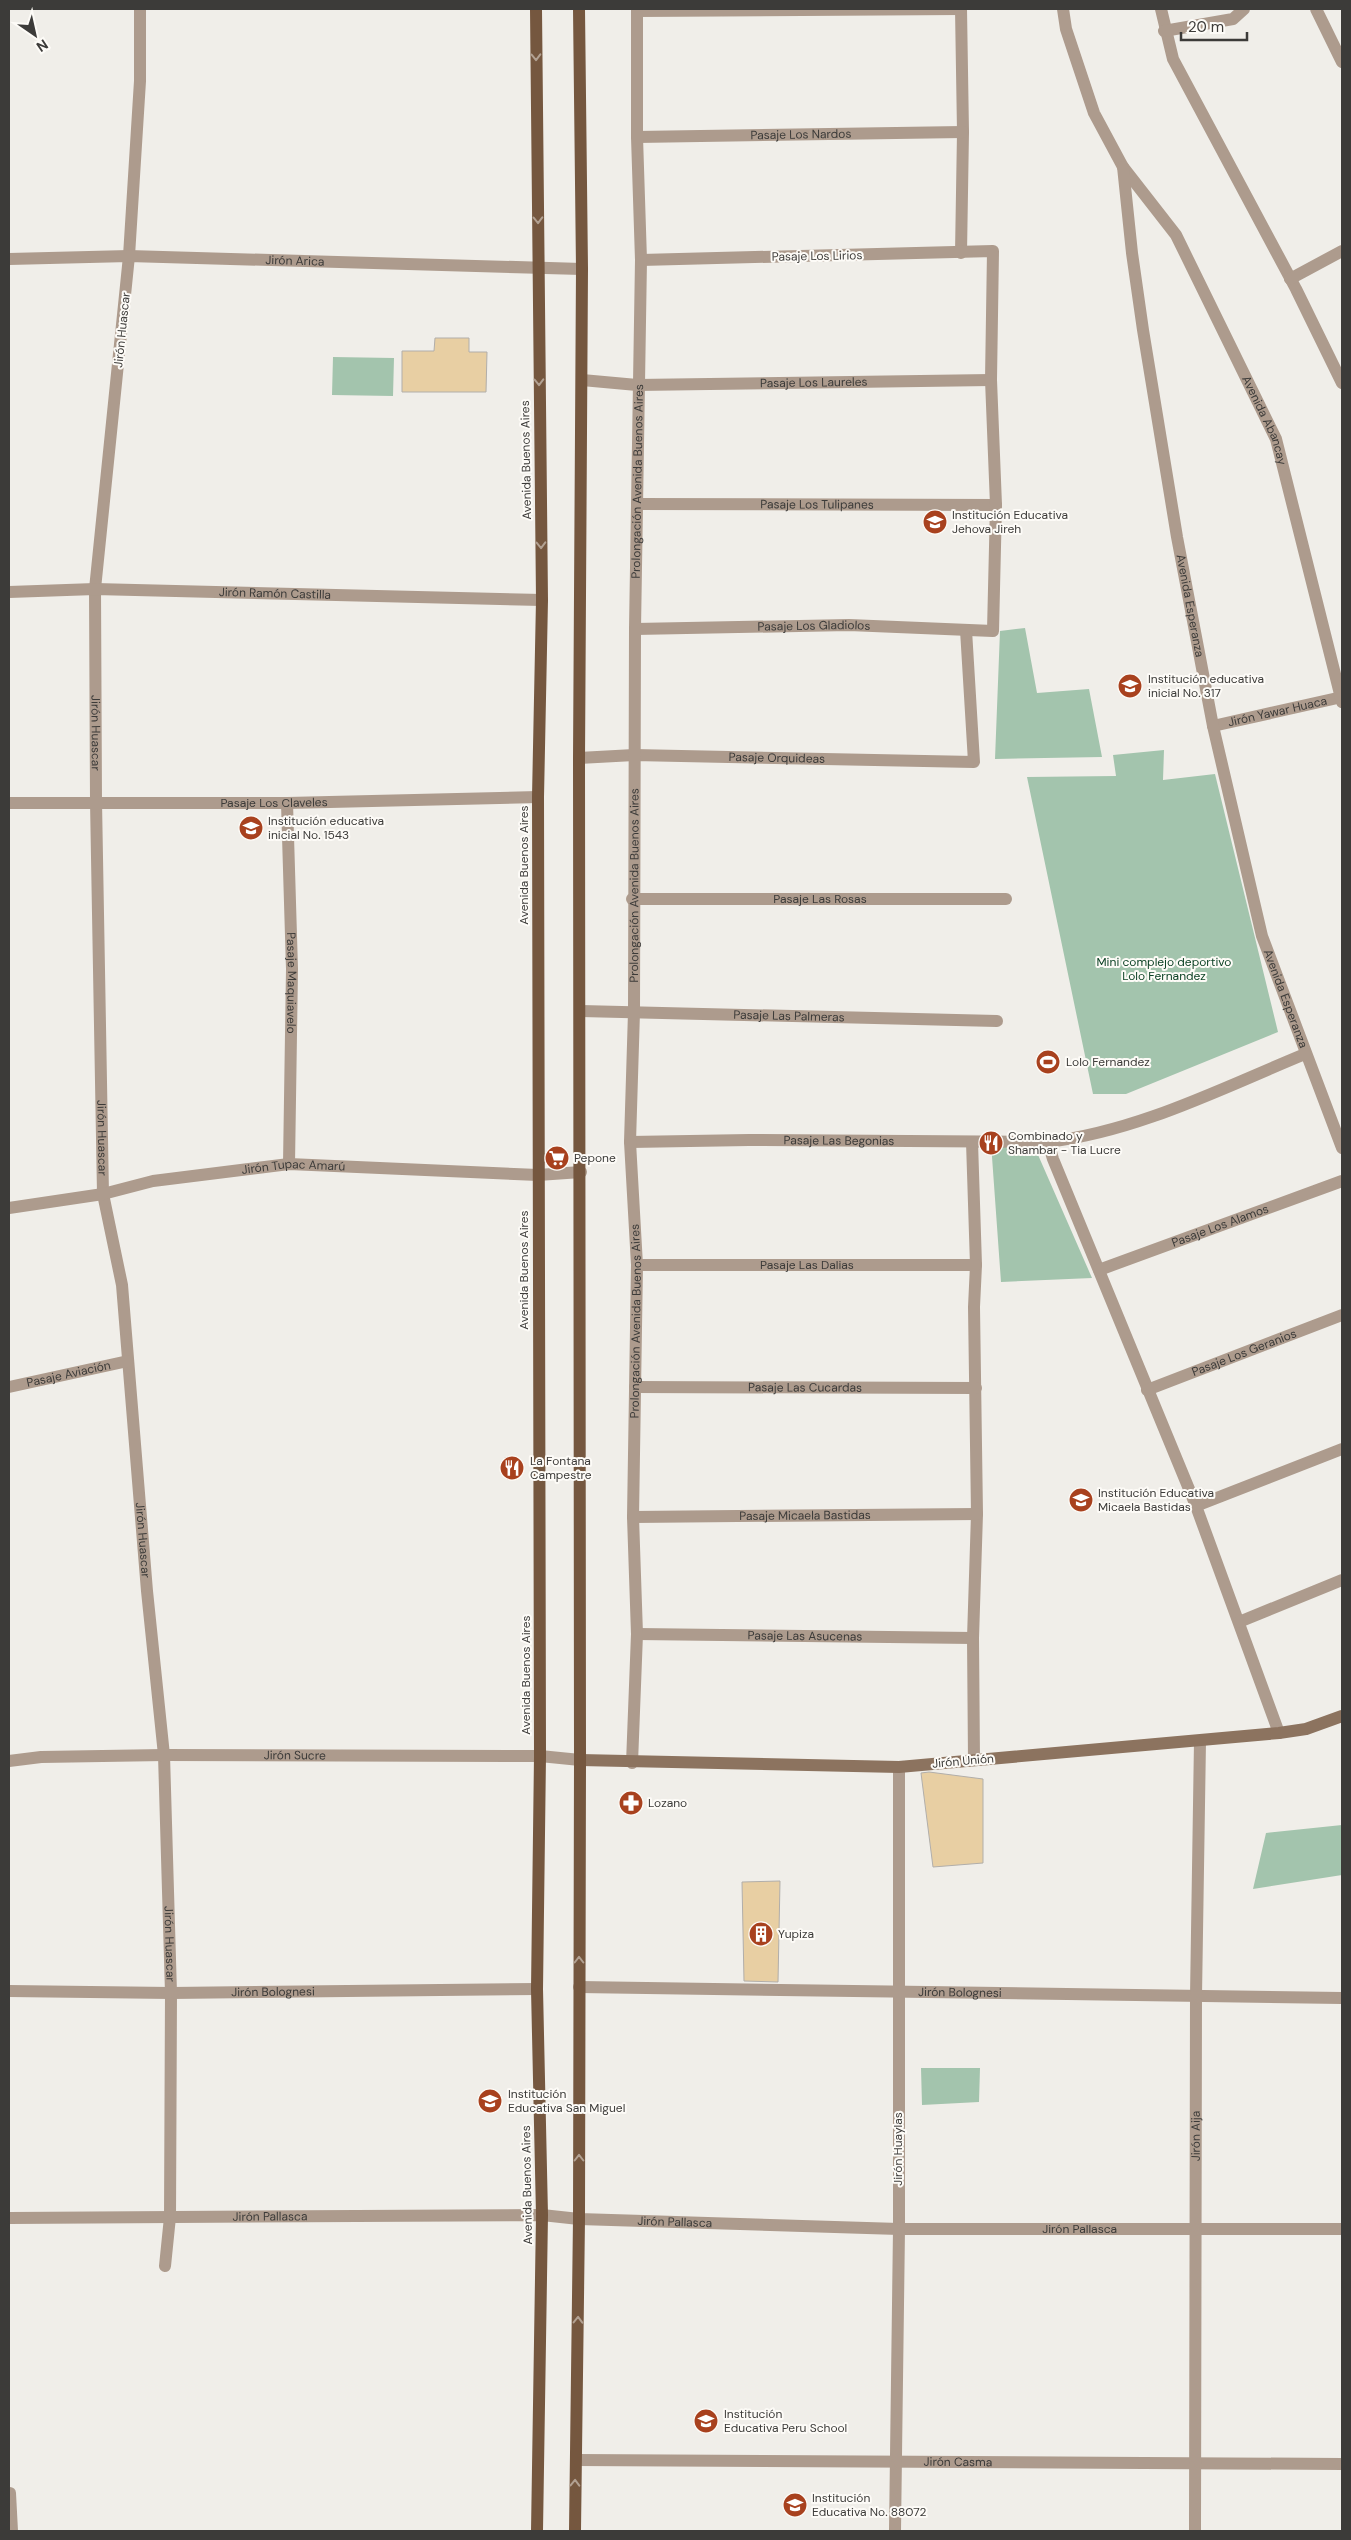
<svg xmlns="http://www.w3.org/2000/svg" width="1351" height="2540" font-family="'DM Sans',sans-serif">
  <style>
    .green { fill: #a3c4ad }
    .building { fill: #e8cfa3; stroke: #b1aeaa }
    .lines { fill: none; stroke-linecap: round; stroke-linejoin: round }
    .pedestrian { stroke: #ad9b8d; stroke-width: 12 }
    .minor { stroke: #ad9b8d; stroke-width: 12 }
    .tertiary { stroke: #ad9b8d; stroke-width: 12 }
    .secondary { stroke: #8c735f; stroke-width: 12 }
    .primary { stroke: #75573f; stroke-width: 12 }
    .oneway { stroke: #b2a192 }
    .labels { text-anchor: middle; stroke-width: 4; stroke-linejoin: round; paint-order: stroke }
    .street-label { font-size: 12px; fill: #3c3b39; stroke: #fdfbf7 }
    .poi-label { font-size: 12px; fill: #3c3b39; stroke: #fdfbf7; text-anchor: start }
    .park-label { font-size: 12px; fill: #0c4225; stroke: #fdfbf7 }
  </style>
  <rect width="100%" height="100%" fill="#f0eee9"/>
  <path class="green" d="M333,357L394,358L393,396L332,395Z
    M1025,628L1037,693L1089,689L1102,757L995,759L1000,631Z
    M1164,750L1163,780L1215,774L1278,1032L1126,1094H1093L1027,777L1116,776L1113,755Z
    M991,1143L1035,1148L1092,1278L1001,1282Z
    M1342,1825V1875L1253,1889L1266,1833Z
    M921,2068H980L979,2102L922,2105Z"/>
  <path class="building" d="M435,338H469V352H487L486,392H402V351H434Z
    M929,1772L983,1779V1863L933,1867L921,1773Z
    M780,1881L778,1982L744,1981L742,1882Z"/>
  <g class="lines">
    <path class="pedestrian" id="s1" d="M1213,726L1342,697"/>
    <g class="minor">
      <path id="s2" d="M140,9V81L129,256L95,589L96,801L103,1194L122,1285L147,1591L164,1755L171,1993L170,2217L165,2266"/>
      <path d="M961,9L963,132L961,253"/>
      <path id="s3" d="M1063,9L1066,29L1094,113L1123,167L1176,235L1276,439L1342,702"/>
      <path d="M1161,9L1173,59L1296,289L1342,383"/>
      <path d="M1316,9L1342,62"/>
      <path d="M637,11L961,9"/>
      <path d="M1164,31L1233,19L1244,9"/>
      <path id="s4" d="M637,137L963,132"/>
      <path id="s5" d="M1123,167L1132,253L1143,330L1177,537L1213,726L1262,936L1342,1148"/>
      <path id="s6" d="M9,259L129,256L582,269"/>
      <path d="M1290,279L1342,251"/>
      <path id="s7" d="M582,380L637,385L991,380"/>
      <path id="s8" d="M637,504L996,505"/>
      <path id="s9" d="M9,592L95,589L542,600"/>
      <path id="s10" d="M635,629L849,625L993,631L996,505L991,380L993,251L641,260"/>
      <path id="s11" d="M579,758L634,755L974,762L966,630"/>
      <path id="s12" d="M9,803H287L538,797"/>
      <path id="s13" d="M287,803L292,969L289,1164"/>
      <path id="s14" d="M632,899H1006"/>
      <path id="s15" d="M581,1011L997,1021"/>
      <path id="s16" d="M630,1142L749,1140L1048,1142C1139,1131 1222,1088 1305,1054"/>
      <path d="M972,1142L976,1265L974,1307L977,1514L973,1638L974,1760"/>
      <path d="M1048,1142L1053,1159L1196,1506L1279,1733"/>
      <path id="s17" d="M9,1208L103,1194L153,1181L289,1164L538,1175L581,1172"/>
      <path id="s18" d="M637,1265H976"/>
      <path id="s19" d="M1099,1270L1342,1181"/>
      <path id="s20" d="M9,1387L128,1361"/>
      <path id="s21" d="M635,1387L976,1388"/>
      <path id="s22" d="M1147,1390L1342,1315"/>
      <path d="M1196,1506L1342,1449"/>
      <path id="s23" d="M633,1517L977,1514"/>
      <path d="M1239,1622L1342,1580"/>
      <path id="s24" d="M637,1634L973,1638"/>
      <path id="s25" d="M579,1987L1342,1998"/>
      <path id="s26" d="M9,1991L171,1993L537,1989"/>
      <path id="s27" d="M9,2218L542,2215L579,2219L899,2229H1342"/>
      <path id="s28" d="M576,2460L1342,2464"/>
      <path d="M10,2493L12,2531"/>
      <path d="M895,2531L899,2229V1767"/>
      <path id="s29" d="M1195,2531L1196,1996L1200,1741"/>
    </g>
    <g class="tertiary">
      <path id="s30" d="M9,1761L41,1757L164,1755L540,1756L580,1760"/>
      <path id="s31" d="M632,1763L637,1634L633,1517L637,1265L630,1142L634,1012L635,629L641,260L637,137V9"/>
    </g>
    <path class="secondary" d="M580,1760L899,1767L1279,1733L1306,1729L1342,1716"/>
    <path class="primary" d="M536,9L542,600L538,797L540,1756L537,1989L542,2215L537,2531
      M575,2531L579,2219L580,1760L579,758L582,269L579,9"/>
  </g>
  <defs><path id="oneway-chevron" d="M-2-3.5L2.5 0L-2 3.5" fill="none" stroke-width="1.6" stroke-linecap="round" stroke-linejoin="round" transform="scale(1.25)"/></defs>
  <g class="oneway">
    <use href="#oneway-chevron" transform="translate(536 57) rotate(89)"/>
    <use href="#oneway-chevron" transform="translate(538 220) rotate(89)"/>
    <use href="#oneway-chevron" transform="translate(539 382) rotate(89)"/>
    <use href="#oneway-chevron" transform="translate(541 545) rotate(89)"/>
    <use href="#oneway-chevron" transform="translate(579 1960) rotate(-90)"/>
    <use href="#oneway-chevron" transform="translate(579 2158) rotate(-90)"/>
    <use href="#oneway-chevron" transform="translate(578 2320) rotate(-89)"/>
    <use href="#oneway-chevron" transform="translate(575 2483) rotate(-89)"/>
  </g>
  <defs>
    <symbol id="school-disc" viewBox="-11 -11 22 22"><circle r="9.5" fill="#a8411e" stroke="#fdfbf7"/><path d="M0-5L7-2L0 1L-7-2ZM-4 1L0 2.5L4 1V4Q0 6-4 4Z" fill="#fff"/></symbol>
    <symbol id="stadium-disc" viewBox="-11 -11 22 22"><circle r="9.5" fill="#a8411e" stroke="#fdfbf7"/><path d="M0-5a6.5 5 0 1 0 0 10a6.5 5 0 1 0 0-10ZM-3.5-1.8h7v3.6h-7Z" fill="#fff"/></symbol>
    <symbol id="restaurant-disc" viewBox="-11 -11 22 22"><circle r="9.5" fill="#a8411e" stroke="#fdfbf7"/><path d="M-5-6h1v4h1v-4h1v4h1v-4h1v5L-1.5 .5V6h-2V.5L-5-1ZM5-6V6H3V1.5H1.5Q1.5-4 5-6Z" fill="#fff"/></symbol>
    <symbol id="supermarket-disc" viewBox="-11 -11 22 22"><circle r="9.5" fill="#a8411e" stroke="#fdfbf7"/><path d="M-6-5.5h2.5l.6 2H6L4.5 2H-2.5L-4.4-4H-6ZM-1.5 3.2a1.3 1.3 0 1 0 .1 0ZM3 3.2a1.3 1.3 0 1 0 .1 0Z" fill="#fff"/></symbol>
    <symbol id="pharmacy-disc" viewBox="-11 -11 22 22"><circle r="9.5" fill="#a8411e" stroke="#fdfbf7"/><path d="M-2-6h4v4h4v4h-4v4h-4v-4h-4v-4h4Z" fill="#fff"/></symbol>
    <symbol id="building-disc" viewBox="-11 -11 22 22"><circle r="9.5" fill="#a8411e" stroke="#fdfbf7"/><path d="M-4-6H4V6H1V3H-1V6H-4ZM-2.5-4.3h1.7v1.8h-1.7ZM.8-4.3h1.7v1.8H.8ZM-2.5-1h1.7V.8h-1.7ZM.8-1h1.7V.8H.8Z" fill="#fff"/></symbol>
  </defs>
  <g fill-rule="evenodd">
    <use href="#school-disc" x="921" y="508" width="28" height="28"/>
    <use href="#school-disc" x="1116" y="672" width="28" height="28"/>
    <use href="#school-disc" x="237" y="814" width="28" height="28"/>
    <use href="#stadium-disc" x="1034" y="1048" width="28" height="28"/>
    <use href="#restaurant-disc" x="977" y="1129" width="28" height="28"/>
    <use href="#supermarket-disc" x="543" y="1144" width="28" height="28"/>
    <use href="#restaurant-disc" x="498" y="1454" width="28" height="28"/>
    <use href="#school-disc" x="1067" y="1486" width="28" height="28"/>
    <use href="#pharmacy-disc" x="617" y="1789" width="28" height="28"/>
    <use href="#building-disc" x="747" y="1920" width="28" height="28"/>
    <use href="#school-disc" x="476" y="2087" width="28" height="28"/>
    <use href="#school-disc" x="692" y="2407" width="28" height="28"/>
    <use href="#school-disc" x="781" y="2491" width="28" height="28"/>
  </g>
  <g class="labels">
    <g class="street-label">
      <text dy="4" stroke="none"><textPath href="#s4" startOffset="164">Pasaje Los Nardos</textPath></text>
      <text transform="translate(817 256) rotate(-1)" y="4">Pasaje Los Lirios</text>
      <text dy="4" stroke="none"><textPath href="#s6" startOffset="286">Jirón Arica</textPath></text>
      <text transform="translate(122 330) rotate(-84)" y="4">Jirón Huascar</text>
      <text dy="4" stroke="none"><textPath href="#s7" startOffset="232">Pasaje Los Laureles</textPath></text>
      <text dy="4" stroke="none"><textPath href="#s3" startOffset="462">Avenida Abancay</textPath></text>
      <text transform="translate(526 460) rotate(-91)" y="4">Avenida Buenos Aires</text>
      <text dy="4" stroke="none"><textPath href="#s31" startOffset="1282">Prolongación Avenida Buenos Aires</textPath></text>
      <text dy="4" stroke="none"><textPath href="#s8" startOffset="180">Pasaje Los Tulipanes</textPath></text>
      <text dy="4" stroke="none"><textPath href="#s9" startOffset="266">Jirón Ramón Castilla</textPath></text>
      <text dy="4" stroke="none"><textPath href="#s5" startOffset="444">Avenida Esperanza</textPath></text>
      <text dy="4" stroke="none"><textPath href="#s10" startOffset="179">Pasaje Los Gladiolos</textPath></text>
      <text dy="4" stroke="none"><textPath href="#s1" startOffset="66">Jirón Yawar Huaca</textPath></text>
      <text dy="4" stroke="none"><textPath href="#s2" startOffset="726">Jirón Huascar</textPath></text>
      <text dy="4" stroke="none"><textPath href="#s11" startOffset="198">Pasaje Orquideas</textPath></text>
      <text dy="4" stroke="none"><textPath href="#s12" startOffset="265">Pasaje Los Claveles</textPath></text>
      <text transform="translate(524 865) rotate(-90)" y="4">Avenida Buenos Aires</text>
      <text dy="4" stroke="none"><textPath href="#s31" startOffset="878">Prolongación Avenida Buenos Aires</textPath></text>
      <text dy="4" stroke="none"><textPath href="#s14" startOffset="188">Pasaje Las Rosas</textPath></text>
      <text dy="4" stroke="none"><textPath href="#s13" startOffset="180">Pasaje Maquiavelo</textPath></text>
      <text dy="4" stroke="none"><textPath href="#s5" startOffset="849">Avenida Esperanza</textPath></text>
      <text dy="4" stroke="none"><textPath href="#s15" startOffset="208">Pasaje Las Palmeras</textPath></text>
      <text dy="4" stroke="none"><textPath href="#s2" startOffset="1131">Jirón Huascar</textPath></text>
      <text dy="4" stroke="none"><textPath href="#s16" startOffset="209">Pasaje Las Begonias</textPath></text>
      <text dy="4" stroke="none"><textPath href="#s17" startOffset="288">Jirón Tupac Amarú</textPath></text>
      <text dy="4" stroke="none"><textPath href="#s19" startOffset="129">Pasaje Los Alamos</textPath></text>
      <text dy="4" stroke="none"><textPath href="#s18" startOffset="170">Pasaje Las Dalias</textPath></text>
      <text transform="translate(524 1270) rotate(-90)" y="4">Avenida Buenos Aires</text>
      <text dy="4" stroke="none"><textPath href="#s31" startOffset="442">Prolongación Avenida Buenos Aires</textPath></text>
      <text dy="4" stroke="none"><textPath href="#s22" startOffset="104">Pasaje Los Geranios</textPath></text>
      <text dy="4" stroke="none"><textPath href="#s20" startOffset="61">Pasaje Aviación</textPath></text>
      <text dy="4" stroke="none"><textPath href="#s21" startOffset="170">Pasaje Las Cucardas</textPath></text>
      <text dy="4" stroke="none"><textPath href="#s23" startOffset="172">Pasaje Micaela Bastidas</textPath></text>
      <text dy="4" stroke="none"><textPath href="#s2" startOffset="1536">Jirón Huascar</textPath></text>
      <text dy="4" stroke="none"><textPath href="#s24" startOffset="168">Pasaje Las Asucenas</textPath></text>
      <text transform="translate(526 1675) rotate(-90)" y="4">Avenida Buenos Aires</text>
      <text dy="4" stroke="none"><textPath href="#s30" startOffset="286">Jirón Sucre</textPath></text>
      <text transform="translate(963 1761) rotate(-5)" y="4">Jirón Unión</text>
      <text dy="4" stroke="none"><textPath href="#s2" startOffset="1941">Jirón Huascar</textPath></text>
      <text dy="4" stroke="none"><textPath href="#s26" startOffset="264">Jirón Bolognesi</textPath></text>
      <text dy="4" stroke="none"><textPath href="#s25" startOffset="381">Jirón Bolognesi</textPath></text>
      <text dy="4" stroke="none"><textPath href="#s29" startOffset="395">Jirón Aija</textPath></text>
      <text transform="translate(898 2149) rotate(-90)" y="4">Jirón Huaylas</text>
      <text transform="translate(527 2185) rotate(-91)" y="4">Avenida Buenos Aires</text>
      <text dy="4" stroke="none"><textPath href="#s27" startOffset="261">Jirón Pallasca</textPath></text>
      <text dy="4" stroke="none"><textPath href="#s27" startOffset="666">Jirón Pallasca</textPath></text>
      <text dy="4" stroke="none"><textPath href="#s27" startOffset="1071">Jirón Pallasca</textPath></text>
      <text dy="4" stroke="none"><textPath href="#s28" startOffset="382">Jirón Casma</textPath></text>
    </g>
    <g class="poi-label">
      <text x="952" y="519">Institución Educativa<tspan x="952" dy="14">Jehova Jireh</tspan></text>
      <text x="1148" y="683">Institución educativa<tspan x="1148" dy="14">inicial No. 317</tspan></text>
      <text x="268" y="825">Institución educativa<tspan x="268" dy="14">inicial No. 1543</tspan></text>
      <text x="1066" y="1066">Lolo Fernandez</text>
      <text x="1008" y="1140">Combinado y<tspan x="1008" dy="14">Shambar - Tia Lucre</tspan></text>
      <text x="574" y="1162">Pepone</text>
      <text x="530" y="1465">La Fontana<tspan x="530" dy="14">Campestre</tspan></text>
      <text x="1098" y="1497">Institución Educativa<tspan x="1098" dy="14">Micaela Bastidas</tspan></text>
      <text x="648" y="1807">Lozano</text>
      <text x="778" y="1938">Yupiza</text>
      <text x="508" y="2098">Institución<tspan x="508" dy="14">Educativa San Miguel</tspan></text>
      <text x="724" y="2418">Institución<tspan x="724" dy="14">Educativa Peru School</tspan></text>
      <text x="812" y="2502">Institución<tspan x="812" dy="14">Educativa No. 88072</tspan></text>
    </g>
    <g class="park-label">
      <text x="1164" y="966">Mini complejo deportivo<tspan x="1164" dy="14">Lolo Fernandez</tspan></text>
    </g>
  </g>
  <rect width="1351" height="2540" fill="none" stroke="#3c3b39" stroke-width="20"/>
  <g transform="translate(35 35) rotate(146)" stroke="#fdfbf7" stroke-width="4" paint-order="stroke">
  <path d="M0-4L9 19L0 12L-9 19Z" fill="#3c3b39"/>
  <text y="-8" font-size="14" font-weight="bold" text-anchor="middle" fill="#3c3b39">N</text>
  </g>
  <path d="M1181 32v8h66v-8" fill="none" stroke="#3c3b39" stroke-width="2.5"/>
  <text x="1188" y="32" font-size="15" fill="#3c3b39" stroke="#fdfbf7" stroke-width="4" paint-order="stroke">20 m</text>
</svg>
